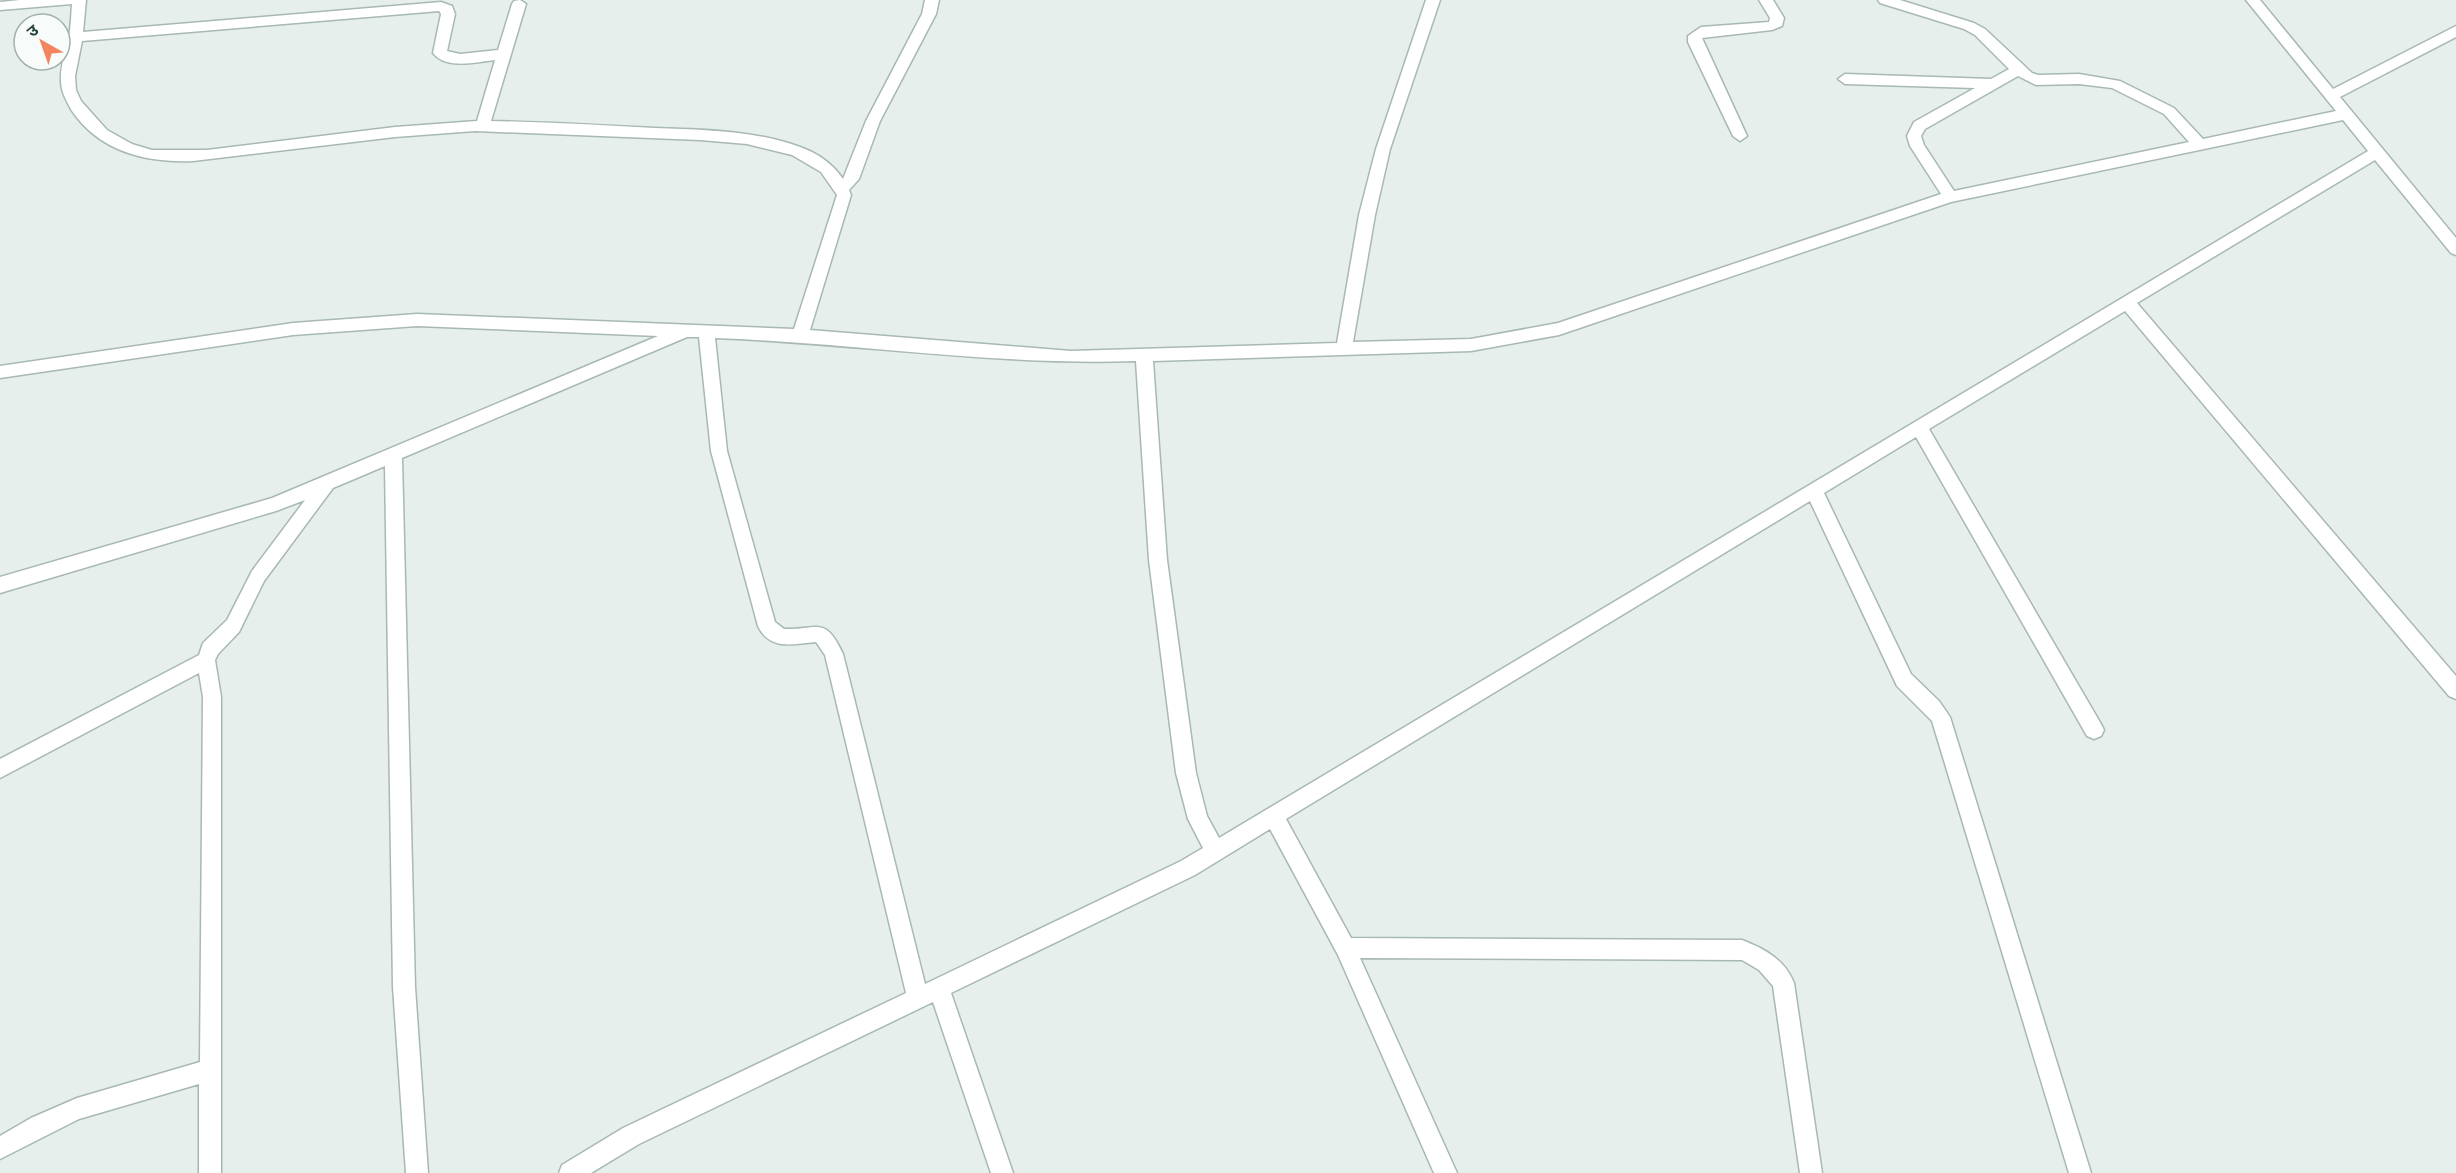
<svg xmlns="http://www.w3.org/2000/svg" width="2456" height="1173" font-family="Raleway,'Noto Sans Devanagari',sans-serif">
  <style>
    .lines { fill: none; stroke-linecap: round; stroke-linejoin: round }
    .minor-casing { stroke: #a8b8b2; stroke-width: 3 }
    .minor { fill: #fff; fill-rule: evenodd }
  </style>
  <rect width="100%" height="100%" fill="#e6efeb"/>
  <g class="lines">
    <defs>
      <path id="minor" d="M20,0H86L83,32L441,2L452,6L455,14L447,51L460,54L498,50L512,4L514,1L520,0L526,4L491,121C546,122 600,125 655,128C703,130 754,130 800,147C817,153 832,163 843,179L866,121L922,14L925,0H939L936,14L880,121L859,179L849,190L851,195L810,330L1071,351L1337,343L1359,215L1376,149L1426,0H1440L1390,149L1375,215L1353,342L1471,339L1558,323L1941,194L1910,146L1907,136L1914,122L1975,88L1845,84L1838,79L1845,74L1991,79L2009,69L1975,35L1964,29L1880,3L1878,0H1900L1974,23L1985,29L2032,73L2038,75L2079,74L2120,81L2174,108L2203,139L2336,111L2246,0H2260L2333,89L2456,26V37L2340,97L2456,238V255L2451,253L2375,160L2137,303L2456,676V699L2449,696L2125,311L1929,429L2101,724L2104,730L2101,736L2094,739L2087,736L1916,437L1824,493L1911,674L1939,701L1950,717L2091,1173H2069L1932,721L1897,686L1810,501L1286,819L1351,938L1742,940C1765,949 1784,959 1794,983L1822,1173H1800L1773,986L1759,970L1742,960L1360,958L1457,1173H1434L1338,955L1270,829L1195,875L951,993L1013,1173H991L933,1002L639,1144L591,1173H559L562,1165L623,1128L906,993L825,655L816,642C793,644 770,651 758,626L711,451L699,337H687L402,458L415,987L428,1173H406L393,987L385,466L333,488L264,581L239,632L218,654L215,660L221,697V1173H199V1084L79,1119L0,1159V1136L31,1118L77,1098L200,1062L203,697L199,673L0,778V759L199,655L203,643L227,620L252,571L305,500L276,511L0,593V577L272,498L658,336L417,326L293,335L0,378V366L293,323L417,314L794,329L837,195L821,172L792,155L747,144L700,140L475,131L395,137L193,161C147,163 100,152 72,111C67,102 61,92 61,81C60,68 65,54 68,41C71,29 71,17 72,4L0,10V2ZM439,11L441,14L433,53C446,70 477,62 495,60L477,121L395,127L207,150H152L132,144L107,130L81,101L76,90L75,76L82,41ZM2018,76L2036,85L2079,84L2112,88L2164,114L2189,142L1954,191L1924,145L1921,136L1925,129ZM2343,120L2368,151L1219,838L1207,816L1196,773L1167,560L1153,361L1471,351L1559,335L1951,202ZM715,338C855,343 996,366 1136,361L1149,560L1176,773L1188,819L1203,848L1181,861L925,984L843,654C825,615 818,630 784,629L775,622L727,451Z
        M1759,0H1773L1784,18L1782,26L1772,30L1702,38L1747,136L1740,141L1733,136L1688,42V36L1701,27L1769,22L1770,18Z"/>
    </defs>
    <use href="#minor" class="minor-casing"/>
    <use href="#minor" class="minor"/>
  </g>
  <g transform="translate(42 42) rotate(320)"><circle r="28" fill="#f7fbf9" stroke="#a3b1ad" stroke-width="1.5"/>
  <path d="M0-4.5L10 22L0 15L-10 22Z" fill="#f4845f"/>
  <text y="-9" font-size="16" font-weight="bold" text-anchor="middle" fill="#24423a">उ</text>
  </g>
</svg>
